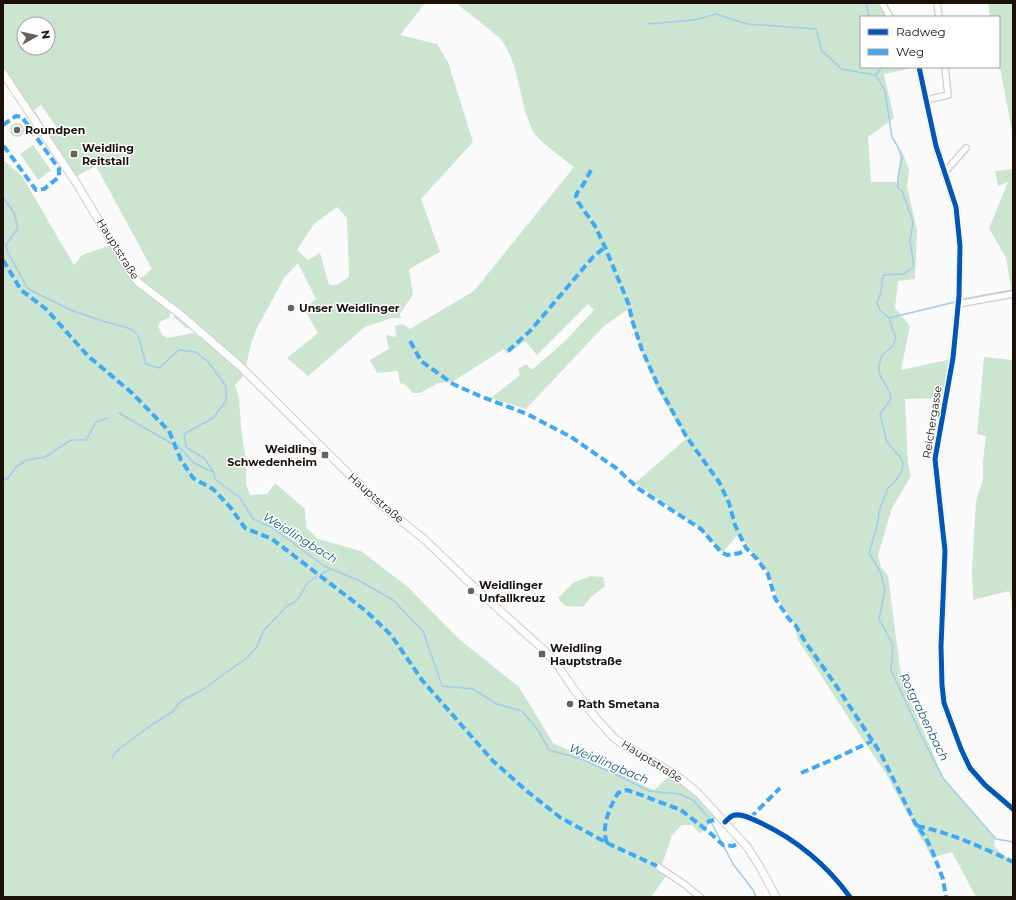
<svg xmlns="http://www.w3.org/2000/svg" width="1016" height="900" font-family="Montserrat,sans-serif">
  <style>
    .green { fill: #cce5d0; fill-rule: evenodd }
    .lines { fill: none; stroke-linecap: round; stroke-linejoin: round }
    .stream { stroke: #a1cced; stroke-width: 1.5 }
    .minor-casing { stroke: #d3ccca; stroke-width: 8 }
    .secondary-casing { stroke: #d3ccca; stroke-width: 9 }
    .minor { stroke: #fefefe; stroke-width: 5.5 }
    .secondary { stroke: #fefefe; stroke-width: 7 }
    .quiet { stroke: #3fa9f5; stroke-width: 4; stroke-dasharray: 8 4; stroke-linecap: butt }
    .cycleway-casing { stroke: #fff; stroke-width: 8 }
    .cycleway { stroke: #0057b8; stroke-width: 5 }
    .poi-dot { fill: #69615e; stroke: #fff; stroke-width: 1.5 }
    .labels { text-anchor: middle; stroke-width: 3; stroke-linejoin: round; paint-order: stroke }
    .poi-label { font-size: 11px; font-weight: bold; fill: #1b0f0a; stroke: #fff; text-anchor: start }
    .street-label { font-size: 11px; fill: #1b0f0a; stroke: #fff }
    .water-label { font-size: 12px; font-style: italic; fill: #105a85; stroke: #fff }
  </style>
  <rect width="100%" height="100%" fill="#fafafa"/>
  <path class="green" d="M3,3H425L400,35L437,44L448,62L473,142L421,199L440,252L409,269L413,294L400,314L401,318H391L365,327L308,376L287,358L318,333L304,309L316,299L298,263L284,278L257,328L251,344L244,375L235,385L239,397L241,427L244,449L246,459V484L250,495L267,494L275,483L305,509L306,527L318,539L361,551L408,587L460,640L519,687L553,743L654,790L672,774L692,788L716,817L700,834L692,825H682L672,835L661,868L669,872L651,897H3V160L22,176L74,265L82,255L108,246C99,227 89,209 78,191C73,183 67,176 63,167L3,78ZM24,24H48V48H24ZM41,105L58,129L50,135L34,110ZM96,166L152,269L140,279L131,269L77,176ZM337,207L347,218L349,277L337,285H329L320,253L308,260L297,250L314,224ZM171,311L175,313L174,317L186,328L192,329L201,335L198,336L193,333L167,338L162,335L158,326L161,321L169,318Z
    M456,3H883L888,17H861V67H917L884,74L894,118L868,137L871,182H897L901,149L909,169L907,186L917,231L915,279L898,281L895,308L910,326L901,370L952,359L946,398L905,399L908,464L911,476L892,508L878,555L881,567L888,576L900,669L912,705L944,779L995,838L994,846L1000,852L1013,862V897H976L952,852L932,858L883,769L857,731L798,640L794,623L777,597L769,574L758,559L748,547L739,533L724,551L721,552L701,529L635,483L686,439L656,387L639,344L627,310L604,326L526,409L491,398L520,375L518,369L526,364L532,370L565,341L594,310L588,304L537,355L525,341L508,354L504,349L452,382L438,383L420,393H413L406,385L400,383L398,371L377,373L370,360L389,349L386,335L396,337L395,326L403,324L410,329L474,291L574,167C565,160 539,141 534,133C518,103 521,65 500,38Z
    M988,3H1013V136L999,63V17H990Z
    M10 130a7 7 0 1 1 14 0a7 7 0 1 1-14 0Z
    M33,145L51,170L38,180L20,154Z
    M1013,169V294L1012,295L1006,258L989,228L1008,182L998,186L995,171Z
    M984,357L1013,360V602L1012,603L1009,591L973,600L972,570L976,501L983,480V461L986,436L977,434Z
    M590,576L603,577L605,586L591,597L583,607L565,606L558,598L573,583Z"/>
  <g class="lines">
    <path class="stream" d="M866,3L869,17
      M647,24L694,20L716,14L747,24L816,29L822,51L842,69L875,75
      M886,67L881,68L876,75L885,91L892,137L898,147L902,158L898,177V188L902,191L913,222L910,241L914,266L904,274L883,275L881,292L877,303L880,310L889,318L896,339L892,347L882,355C881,359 878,366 879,371C881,381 890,387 891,399L880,414L887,442L900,457L903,463L902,471L895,482L888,488L879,511L878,522L869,553L880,571L885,589L879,619L893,645L891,670L922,737L943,778L996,839L1013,842
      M3,197L14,213L18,228L6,245L7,251L28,289L73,311L103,321L131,329L138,335L146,364L159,368L179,350L196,352L209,363L226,386V401L213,418L184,434L186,447L204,458L214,472L215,479L240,498L253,519L273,528L324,566L358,580L393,600L423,631L442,686L473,689L497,704L522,711L538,730L549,750L581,759L615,774L649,791L680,794L693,800L709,818L733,864L753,890L756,897
      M964,299L1013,290
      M889,318L955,302
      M119,413L171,443
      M178,446L194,463L213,472
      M3,480L8,478L16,467L27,460L45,457L71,440H86L96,422L108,418
      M321,574L330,569
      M112,757L119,749L153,724L172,712L181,701L202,690L248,657L256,648L264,630L287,606L295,602L300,596L307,583L316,577"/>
    <defs>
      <path id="minor" d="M882,3L890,17
        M937,3L939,17
        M919,67L936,146L956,207L960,246L959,296L953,358L935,459L945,551L941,646L942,685L944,703L961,749L970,768L985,785L1013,809
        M926,100L948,95L945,67
        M944,173L966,148
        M958,304L1013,294
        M725,822C727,820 730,817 732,816C740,812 752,819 759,822C796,839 826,864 850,897
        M657,866L684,884L700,897"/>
      <path id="secondary" d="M3,73L77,184L128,269L139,283L181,315L240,366L375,500L424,539L474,587L545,651L556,663L573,688L596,718L614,738L629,748L676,775L698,793L748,848L760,867L776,897"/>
    </defs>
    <use href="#minor" class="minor-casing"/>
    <use href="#secondary" class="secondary-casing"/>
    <use href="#minor" class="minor"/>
    <use href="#secondary" class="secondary"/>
    <path class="quiet" d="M3,125L16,116L22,117L59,169V177L44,189L36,190L3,145
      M591,170L583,185L577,193L576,197L578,202L595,226L605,247L629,305L632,320L642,350L657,383L686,436L719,482L729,503L735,525L746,548L757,559L768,574L775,598L789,619L796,626L806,643L835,684L881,754L915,823L926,838L933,853L943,879L946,897
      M3,260L21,290L46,309L88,356L132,393L169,431L181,460L193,478L213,489L230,507L245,528L272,539L366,611L391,635L422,680L493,761L528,792L561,818L607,843L657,866
      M410,341L421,361L453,384L480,396L527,414L571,437L616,468L639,489L701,529L721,552L727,555L734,554L740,553L746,548
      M508,351L530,331L593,257L605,247
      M801,773L834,759L872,741
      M750,818L780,788
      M707,822L714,820
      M917,826C948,832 984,848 1013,862
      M607,843C601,826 609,809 618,793L627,790L644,796L681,810L709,832L723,845L733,846L737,844"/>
    <defs>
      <path id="cycleway" d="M919,67L936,146L956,207L960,246L959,296L953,358L935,459L945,551L941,646L942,685L944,703L961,749L970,768L985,785L1013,809
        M725,822C727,820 730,817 732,816C740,812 752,819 759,822C796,839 826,864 850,897"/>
    </defs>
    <use href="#cycleway" class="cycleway-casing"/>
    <use href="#cycleway" class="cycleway"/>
  </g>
  <g class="poi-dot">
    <circle cx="17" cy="130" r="4"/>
    <rect x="70" y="150" width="8" height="8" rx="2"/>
    <circle cx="291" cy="308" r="4"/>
    <rect x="321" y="451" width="8" height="8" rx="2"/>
    <circle cx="471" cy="591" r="4"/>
    <rect x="538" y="650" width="8" height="8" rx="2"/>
    <circle cx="570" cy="704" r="4"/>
  </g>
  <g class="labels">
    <g class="poi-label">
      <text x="25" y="134">Roundpen</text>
      <text x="82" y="152">Weidling<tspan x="82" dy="13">Reitstall</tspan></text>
      <text x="299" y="312">Unser Weidlinger</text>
      <text x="317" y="453" text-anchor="end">Weidling<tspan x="317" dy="13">Schwedenheim</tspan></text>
      <text x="479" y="589">Weidlinger<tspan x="479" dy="13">Unfallkreuz</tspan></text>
      <text x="550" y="652">Weidling<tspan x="550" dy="13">Hauptstraße</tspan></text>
      <text x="578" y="708">Rath Smetana</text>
    </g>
    <g class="street-label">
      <text transform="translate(118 249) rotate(58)" y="4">Hauptstraße</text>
      <text transform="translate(932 422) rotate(-81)" y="4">Reichergasse</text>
      <text transform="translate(376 498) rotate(41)" y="4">Hauptstraße</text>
      <text transform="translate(652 761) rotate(32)" y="4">Hauptstraße</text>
    </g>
    <g class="water-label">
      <text transform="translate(300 538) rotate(32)" y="4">Weidlingbach</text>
      <text transform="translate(924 717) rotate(64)" y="4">Rotgrabenbach</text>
      <text transform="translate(609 764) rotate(23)" y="4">Weidlingbach</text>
    </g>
  </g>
  <rect width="1016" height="900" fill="none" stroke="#1b0f0a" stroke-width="8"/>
  <rect x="860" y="16" width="140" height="52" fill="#ffffff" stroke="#a49f9d"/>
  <rect x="868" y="29" width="20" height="6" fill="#0057b8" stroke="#a49f9d"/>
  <text x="896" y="36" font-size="12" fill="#1b0f0a">Radweg</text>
  <rect x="868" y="49" width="20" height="6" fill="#3fa9f5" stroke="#a49f9d"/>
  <text x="896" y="56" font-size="12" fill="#1b0f0a">Weg</text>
  <g transform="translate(36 36) rotate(82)"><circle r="19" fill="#ffffff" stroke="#a49f9d"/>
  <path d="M0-3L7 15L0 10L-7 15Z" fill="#69615e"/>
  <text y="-6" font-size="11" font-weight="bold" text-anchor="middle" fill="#1b0f0a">N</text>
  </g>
</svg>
